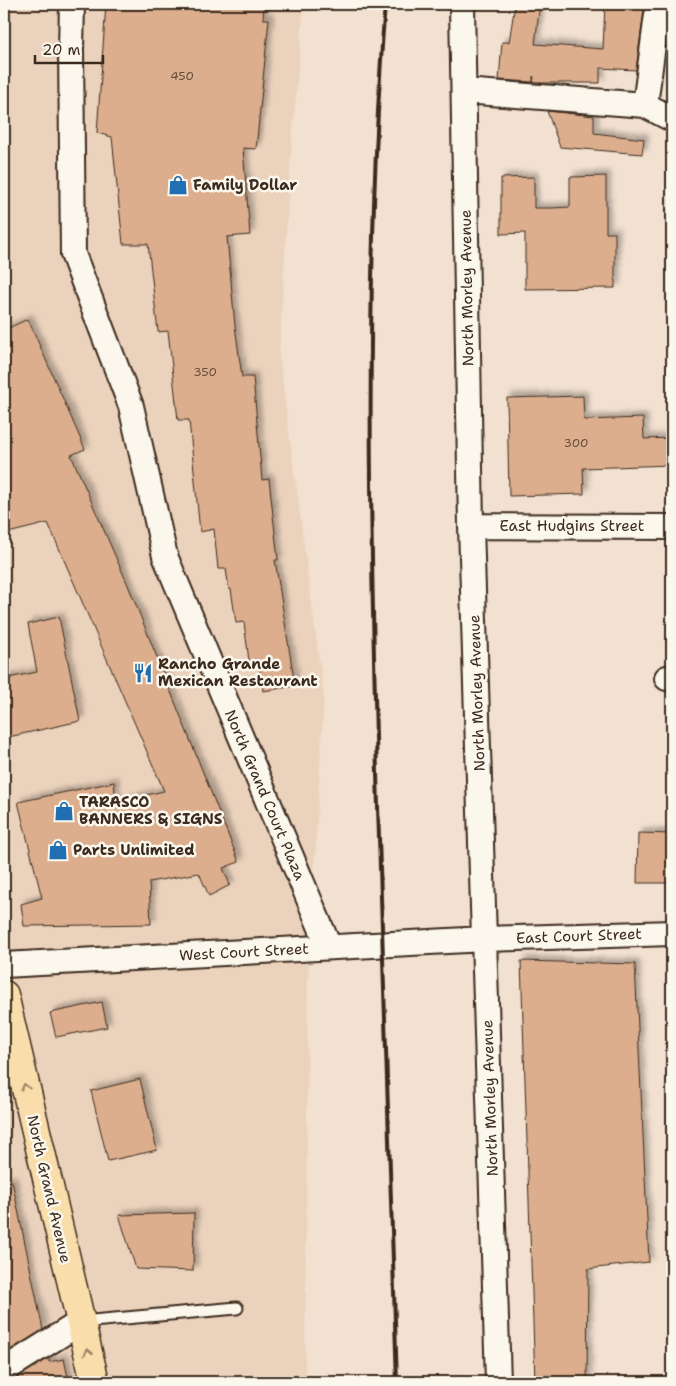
<svg xmlns="http://www.w3.org/2000/svg" width="676" height="1386" font-family="'Shantell Sans',sans-serif">
  <style>
    .built { fill: #ebd2bc }
    .building { fill: #dcae8d; stroke: #3b2a1e; filter: url(#shadow) }
    .lines { fill: none; stroke-linecap: round; stroke-linejoin: round }
    .service-casing { stroke: #3b2a1e; stroke-width: 15 }
    .minor-casing { stroke: #3b2a1e; stroke-width: 28 }
    .primary-casing { stroke: #3b2a1e; stroke-width: 31 }
    .service { stroke: #fbf7ec; stroke-width: 11 }
    .minor { stroke: #fbf7ec; stroke-width: 24 }
    .primary { stroke: #f9deab; stroke-width: 28 }
    .rail { stroke: #3b2a1e; stroke-width: 4 }
    .oneway { stroke: #9a8464 }
    .labels { text-anchor: middle; stroke-width: 5; stroke-linejoin: round; paint-order: stroke }
    .number-label { font-size: 12px; fill: #634b3a }
    .poi-label { font-size: 15px; font-weight: bold; fill: #3b2a1e; stroke: #fbf7ec; text-anchor: start }
    .street-label { font-size: 15px; fill: #3b2a1e; stroke: #fbf7ec }
  </style>
  <defs>
    <filter id="shadow"><feDropShadow dx="4.5" dy="-4.5" stdDeviation="2.5" flood-color="#0004"/></filter>
  </defs>
  <rect width="100%" height="100%" fill="#f2e1d0"/>
  <filter id="ink" filterUnits="userSpaceOnUse"><feTurbulence type="fractalNoise" baseFrequency=".02" numOctaves="2"/><feDisplacementMap in="SourceGraphic" scale="10" xChannelSelector="R" yChannelSelector="G"/><feConvolveMatrix kernelMatrix="1 2 1 2 8 2 1 2 1" color-interpolation-filters="sRGB"/></filter>
  <g filter="url(#ink)">
    <path class="built" d="M4,4H304L291,152L279,355L324,697L308,983L305,1382H4Z"/>
    <path class="building" d="M106,4H264L263,19H269L256,149L243,148L250,235L227,237L235,326L242,377H253L262,480L269,479L278,560H275L295,686L263,691L258,659L249,661L244,622L236,623L231,589H229L226,569H218L214,529L200,532L189,420H178L168,331L158,332L148,244H123L112,137L97,133Z
      M515,4H540L535,44L603,49L605,4H645L636,70L600,68V83H533L534,77L533,76V82L499,80L502,42H509Z
      M547,111L594,116V133L644,139L642,154L560,147Z
      M606,176V233H615V288L525,289V233L501,234V178L534,177V208H552L570,207V177Z
      M28,319L85,449L71,455L128,585L239,862L223,868L230,885L209,896L199,873L149,882L151,924L24,926L21,904L42,898L18,802L114,782L116,802L164,791L48,523L4,534V330Z
      M583,396L584,420L643,418L644,439L672,438V465L583,468L584,494L509,496L507,398Z
      M59,617L80,721L4,738V679L37,672L28,624Z
      M638,833L672,834V883H637Z
      M521,961L635,964L649,1262L588,1269L587,1382H535Z
      M102,1002L107,1027L56,1037L50,1013Z
      M140,1079L157,1150L108,1161L91,1091Z
      M12,1181L43,1330L4,1354V1182Z
      M194,1213L193,1271L136,1269L119,1215Z
      M49,1358V1362L64,1359L69,1382H10Z"/>
    <g class="lines">
      <defs>
        <path id="service" d="M81,1322L237,1308"/>
        <path id="minor" d="M72,4L71,49L73,254L131,406L165,556L329,947
          M462,4L471,526L498,1382
          M464,91L645,105L672,119
          M645,105L658,7
          M471,526L672,527
          M667,678H672
          M4,965L485,939L672,933
          M4,1370L81,1322"/>
        <path id="primary" d="M4,995L95,1382"/>
      </defs>
      <use href="#service" class="service-casing"/>
      <use href="#minor" class="minor-casing"/>
      <use href="#primary" class="primary-casing"/>
      <use href="#service" class="service"/>
      <use href="#minor" class="minor"/>
      <use href="#primary" class="primary"/>
      <path class="rail" d="M385,4C364,271 370,539 378,807C385,999 391,1191 397,1382"/>
    </g>
    <defs><path id="oneway-chevron" d="M-2-3.5L2.5 0L-2 3.5" fill="none" stroke-width="1.6" stroke-linecap="round" stroke-linejoin="round" transform="scale(1.25)"/></defs>
    <g class="oneway">
      <use href="#oneway-chevron" transform="translate(25 1087) rotate(-103)"/>
      <use href="#oneway-chevron" transform="translate(88 1352) rotate(-103)"/>
    </g>
  </g>
  <defs>
    <symbol id="shop-bare" viewBox="-9 -9 18 18"><path d="M-5-2.5h2.3a2.7 3.5 0 0 1 5.4 0H5L5.5 6h-11ZM-1.5-2.5h3a1.5 2.3 0 0 0-3 0Z" fill="#1f6fb2" stroke="#fbf7ec" stroke-width="2.5" paint-order="stroke"/></symbol>
    <symbol id="restaurant-bare" viewBox="-9 -9 18 18"><path d="M-5-6h1v4h1v-4h1v4h1v-4h1v5L-1.5 .5V6h-2V.5L-5-1ZM5-6V6H3V1.5H1.5Q1.5-4 5-6Z" fill="#1f6fb2" stroke="#fbf7ec" stroke-width="2.5" paint-order="stroke"/></symbol>
  </defs>
  <g fill-rule="evenodd">
    <use href="#shop-bare" x="164" y="171" width="28" height="28"/>
    <use href="#restaurant-bare" x="129" y="659" width="28" height="28"/>
    <use href="#shop-bare" x="50" y="797" width="28" height="28"/>
    <use href="#shop-bare" x="44" y="836" width="28" height="28"/>
  </g>
  <g class="labels">
    <g class="number-label">
      <text x="182" y="80">450</text>
      <text x="205" y="376">350</text>
      <text x="576" y="447">300</text>
    </g>
    <g class="poi-label">
      <text x="193" y="190">Family Dollar</text>
      <text x="158" y="669">Rancho Grande<tspan x="158" dy="17">Mexican Restaurant</tspan></text>
      <text x="79" y="807">TARASCO<tspan x="79" dy="17">BANNERS &amp; SIGNS</tspan></text>
      <text x="73" y="855">Parts Unlimited</text>
    </g>
    <g class="street-label">
      <text transform="translate(467 288) rotate(-91)" y="5">North Morley Avenue</text>
      <text x="572" y="531">East Hudgins Street</text>
      <text transform="translate(477 693) rotate(-92)" y="5">North Morley Avenue</text>
      <text transform="translate(265 795) rotate(67)" y="5">North Grand Court Plaza</text>
      <text transform="translate(579 936) rotate(-2)" y="5">East Court Street</text>
      <text transform="translate(244 952) rotate(-3)" y="5">West Court Street</text>
      <text transform="translate(490 1098) rotate(-92)" y="5">North Morley Avenue</text>
      <text transform="translate(49 1189) rotate(77)" y="5">North Grand Avenue</text>
    </g>
  </g>
  <rect width="676" height="1386" fill="none" stroke="#fbf7ec" stroke-width="20"/>
  <rect x="10" y="10" width="656" height="1366" fill="none" stroke="#3b2a1e" stroke-width="2" filter="url(#ink)"/>
  <path d="M35 55v8h68v-8" fill="none" stroke="#3b2a1e" stroke-width="2.5"/>
  <text x="42" y="55" font-size="15" fill="#3b2a1e" stroke="#fbf7ec" stroke-width="4" paint-order="stroke">20 m</text>
</svg>
